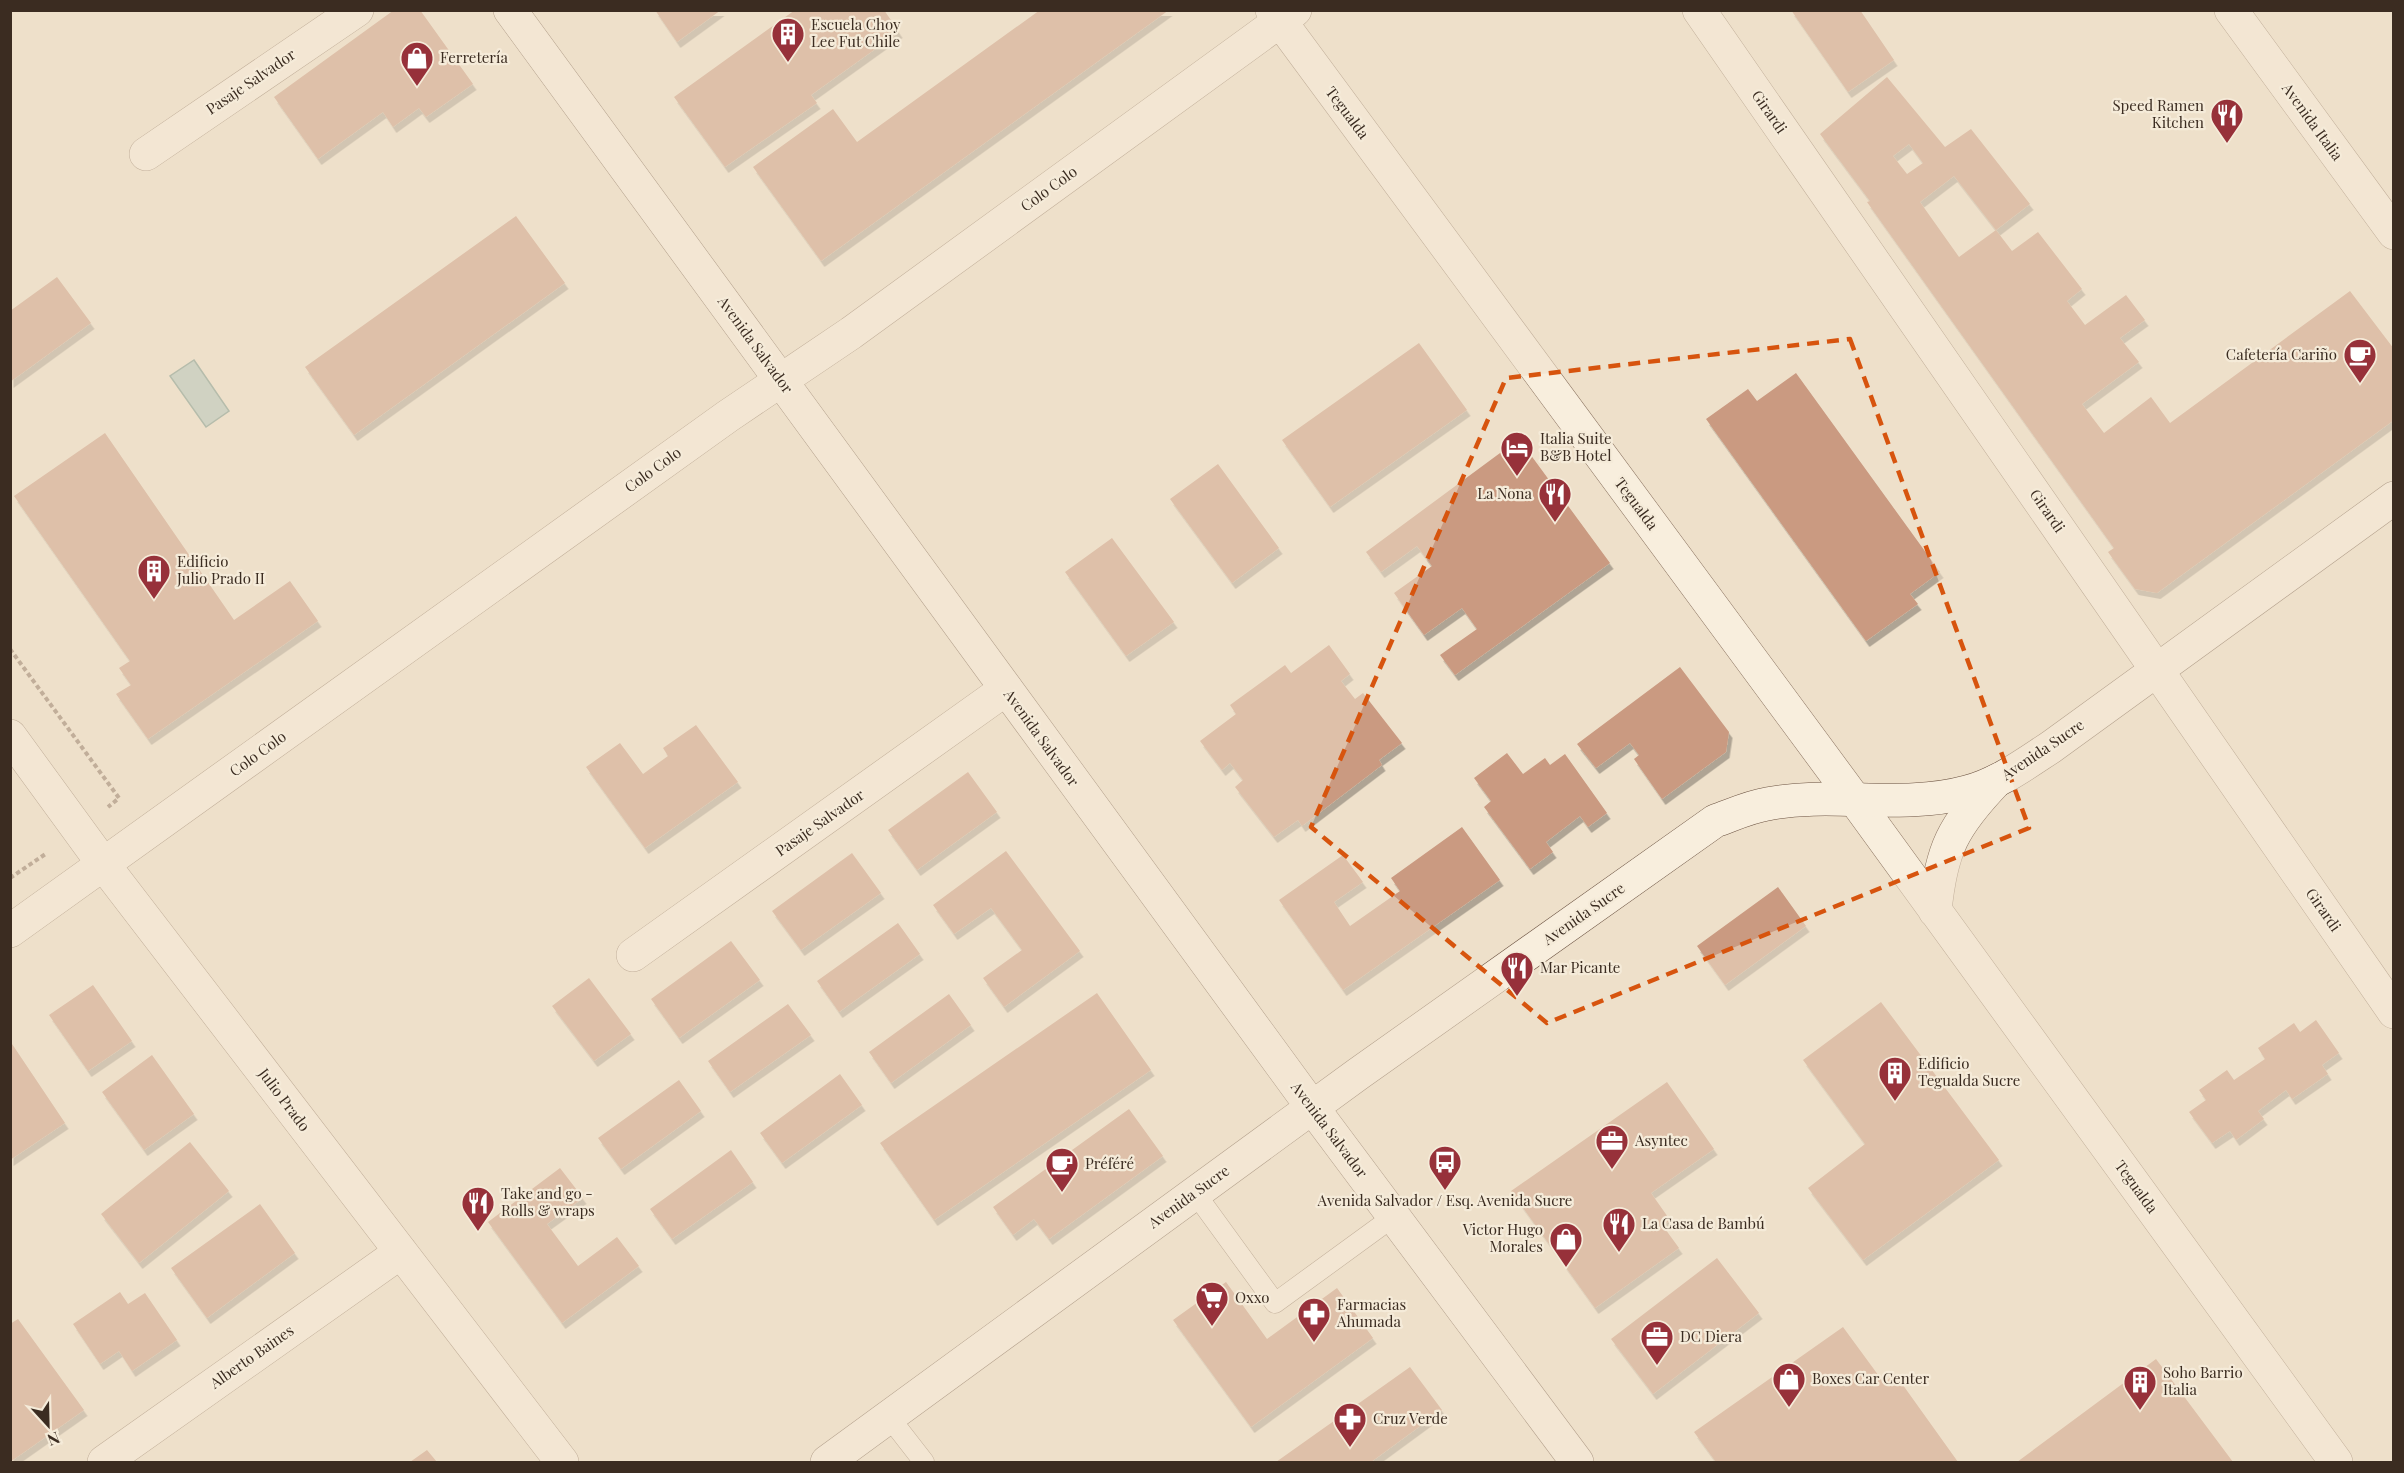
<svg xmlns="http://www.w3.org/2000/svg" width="2404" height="1473" font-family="'Playfair Display',serif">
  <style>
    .water { fill: #aac2b9; stroke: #719186; stroke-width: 1.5 }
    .building { fill: #ca9a81; fill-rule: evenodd; filter: url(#shadow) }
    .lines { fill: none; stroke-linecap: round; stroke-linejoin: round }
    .lane-casing { stroke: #8a725f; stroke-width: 21 }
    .street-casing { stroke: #8a725f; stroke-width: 34 }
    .secondary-casing { stroke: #6c5342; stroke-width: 34 }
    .path { stroke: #8a725f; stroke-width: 4; stroke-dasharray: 4.5 3; stroke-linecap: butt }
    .lane { stroke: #f8eedd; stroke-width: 20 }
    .street { stroke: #f8eedd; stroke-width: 33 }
    .secondary { stroke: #f8eedd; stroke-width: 33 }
    .marked { fill: none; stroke: #d7540e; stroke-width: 4.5; stroke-dasharray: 12 8; stroke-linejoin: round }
    .labels { text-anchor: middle; stroke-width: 4.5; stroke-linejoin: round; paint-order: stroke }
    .poi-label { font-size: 15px; fill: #3b2c21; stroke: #f5ebd9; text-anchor: start }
    .street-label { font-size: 15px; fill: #3b2c21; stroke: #f5ebd9 }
  </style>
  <defs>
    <filter id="shadow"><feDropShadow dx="3.5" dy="6" stdDeviation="0" flood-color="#0004"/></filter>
  </defs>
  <rect width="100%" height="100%" fill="#eee0ca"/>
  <path class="water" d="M194,360L229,411L206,427L170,376Z"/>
  <path class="building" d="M394,10H420L473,84L426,117L419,108L393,127L383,112L318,159L274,97Z
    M655,10H721L677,42Z
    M795,10H884L899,32L811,95L817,103L725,167L674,97Z
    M1040,10H1169L821,261L753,167L833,109L857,142Z
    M1791,10H1860L1894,60L1848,92Z
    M1887,77L1945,147L1971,129L2030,204L1996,230L1954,176L1920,202L1959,257L1996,230L2012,251L2038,232L2082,289L2067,301L2085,325L2126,295L2145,320L2120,338L2139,362L2082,404L2104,433L2151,397L2170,423L2350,291L2394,349V420L2157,593L2135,589L2108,552L2114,548L1867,202L1870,201L1820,134ZM1909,144L1923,163L1907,174L1893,156Z
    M516,216L565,283L354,435L305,367Z
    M57,277L91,323L10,382V311Z
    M1419,343L1467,410L1330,507L1282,440Z
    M1796,373L1940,572L1910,594L1918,604L1866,641L1706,419L1748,389L1757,401Z
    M105,433L234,620L290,581L318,621L148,739L116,694L131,685L119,668L130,661L14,496Z
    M1519,439L1610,563L1455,675L1440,655L1477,629L1462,608L1424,635L1394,593L1432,566L1417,546L1381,572L1366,552Z
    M1218,464L1279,548L1232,583L1170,499Z
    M1112,538L1174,622L1126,656L1065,572Z
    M1329,645L1350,674L1341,681L1355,699L1363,693L1402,743L1379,760L1382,765L1302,826L1298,820L1274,837L1235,787L1243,780L1230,763L1222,770L1200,741L1236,714L1230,705L1285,665L1291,673Z
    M1680,667L1729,732L1726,752L1662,799L1634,759L1639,755L1630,743L1596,768L1577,744Z
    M696,725L738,782L645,848L586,767L620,743L643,774L668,756L663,748Z
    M1507,753L1523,774L1545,758L1550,765L1565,754L1607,813L1588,827L1580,816L1546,842L1553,852L1530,869L1484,807L1491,801L1474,778Z
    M968,772L997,812L917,870L888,830Z
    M1462,827L1500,880L1343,990L1279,900L1343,855L1363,882L1334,902L1350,926L1400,891L1391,878Z
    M1006,851L1080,951L1004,1007L983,978L1022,950L991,908L954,934L933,905Z
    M852,853L881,893L801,950L772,911Z
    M1778,887L1806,926L1725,985L1697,946Z
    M898,923L920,954L839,1012L817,981Z
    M731,941L760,980L679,1038L651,999Z
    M589,978L631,1034L594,1061L552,1006Z
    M93,985L132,1041L88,1071L49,1015Z
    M1097,993L1151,1070L934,1220L880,1143Z
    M949,994L971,1025L891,1083L869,1052Z
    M1881,1002L1999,1160L1863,1260L1808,1188L1865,1144L1803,1060Z
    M788,1004L811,1035L730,1092L708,1061Z
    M2316,1020L2339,1053L2322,1065L2328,1074L2292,1099L2286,1090L2258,1111L2264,1119L2236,1140L2230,1131L2212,1143L2189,1112L2206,1100L2199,1090L2227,1070L2234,1080L2265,1059L2258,1048L2294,1023L2300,1032Z
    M10,1041L65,1123L10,1160Z
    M152,1055L194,1114L144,1150L102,1092Z
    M840,1074L862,1105L782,1163L760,1133Z
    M679,1080L701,1111L621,1169L598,1138Z
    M1667,1082L1714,1149L1651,1193L1670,1220L1663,1226L1679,1248L1595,1308L1511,1191Z
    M1129,1109L1163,1156L1049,1239L1034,1219L1013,1235L993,1207Z
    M190,1142L229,1191L139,1263L101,1214Z
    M731,1150L753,1182L672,1239L650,1209Z
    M560,1168L583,1198L547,1224L578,1266L617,1237L639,1266L562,1323L488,1222Z
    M260,1204L295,1253L207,1318L171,1268Z
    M1717,1258L1759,1313L1653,1394L1611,1339Z
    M1226,1282L1267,1339L1337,1288L1373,1338L1251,1427L1173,1320Z
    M120,1292L128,1304L145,1293L177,1340L132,1371L119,1351L100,1364L73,1324Z
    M18,1319L84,1410L10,1462V1324Z
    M1843,1327L1884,1383L1895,1374L1958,1462H1716L1694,1432Z
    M2156,1359L2233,1462H2017Z
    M1410,1367L1442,1410L1371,1462H1276Z
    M427,1450L437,1462H410Z"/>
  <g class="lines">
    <defs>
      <path id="lane" d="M1195,1193L1275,1303L1393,1217
        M889,1417L924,1462"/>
      <path id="street" d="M1272,10L1855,800L2336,1462
        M1699,10L2394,1012
        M2231,10L2394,233
        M146,154L357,10
        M10,736L104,865L562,1462
        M1935,911C1941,849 1953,826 1996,781
        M10,931L728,416L851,333L1295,10
        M633,955L1006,689
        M104,1462L401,1252"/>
      <path id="secondary" d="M510,10L1312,1107L1577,1462
        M827,1462L1358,1074L1715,821C1732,815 1749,807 1767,804C1833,791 1901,810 1967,792C1998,784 2025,764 2051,747L2394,498"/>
    </defs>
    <use href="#lane" class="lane-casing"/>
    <use href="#street" class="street-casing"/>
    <use href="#secondary" class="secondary-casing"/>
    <path class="path" d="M10,649L119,798L108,807
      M10,878L47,853"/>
    <use href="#lane" class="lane"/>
    <use href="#street" class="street"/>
    <use href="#secondary" class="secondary"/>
  </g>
  <path d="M0 0H2404V1473H0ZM1850,339L2029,828L1547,1023L1311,827L1506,378Z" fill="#eee0ca" fill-opacity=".55" fill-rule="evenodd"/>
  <path class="marked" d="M1850,339L2029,828L1547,1023L1311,827L1506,378Z"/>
  <defs>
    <symbol id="building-pin" viewBox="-11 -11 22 30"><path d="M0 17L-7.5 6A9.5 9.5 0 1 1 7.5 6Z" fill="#97313a" stroke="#f5ebd9"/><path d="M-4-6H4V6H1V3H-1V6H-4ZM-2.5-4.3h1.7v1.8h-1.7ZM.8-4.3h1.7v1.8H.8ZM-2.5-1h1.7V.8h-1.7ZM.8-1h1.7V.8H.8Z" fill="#fff"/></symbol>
    <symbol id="shop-pin" viewBox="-11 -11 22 30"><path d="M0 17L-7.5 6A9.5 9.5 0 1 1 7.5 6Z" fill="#97313a" stroke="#f5ebd9"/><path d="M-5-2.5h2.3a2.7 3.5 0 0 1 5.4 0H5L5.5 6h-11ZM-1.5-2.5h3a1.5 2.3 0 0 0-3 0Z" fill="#fff"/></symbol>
    <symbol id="restaurant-pin" viewBox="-11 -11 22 30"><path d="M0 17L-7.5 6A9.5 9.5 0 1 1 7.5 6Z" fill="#97313a" stroke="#f5ebd9"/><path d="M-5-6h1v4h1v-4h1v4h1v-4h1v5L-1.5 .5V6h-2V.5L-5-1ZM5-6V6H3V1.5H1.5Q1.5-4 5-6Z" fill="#fff"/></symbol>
    <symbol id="cafe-pin" viewBox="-11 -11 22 30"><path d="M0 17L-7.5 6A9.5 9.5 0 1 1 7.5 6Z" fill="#97313a" stroke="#f5ebd9"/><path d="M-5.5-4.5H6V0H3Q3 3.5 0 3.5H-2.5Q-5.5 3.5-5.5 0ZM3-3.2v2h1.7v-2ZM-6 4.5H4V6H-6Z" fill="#fff"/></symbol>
    <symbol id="hotel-pin" viewBox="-11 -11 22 30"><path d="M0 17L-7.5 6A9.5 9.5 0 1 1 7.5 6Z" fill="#97313a" stroke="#f5ebd9"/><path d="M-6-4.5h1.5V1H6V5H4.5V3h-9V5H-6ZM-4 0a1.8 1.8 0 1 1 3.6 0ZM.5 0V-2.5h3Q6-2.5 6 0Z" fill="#fff"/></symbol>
    <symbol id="office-pin" viewBox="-11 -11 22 30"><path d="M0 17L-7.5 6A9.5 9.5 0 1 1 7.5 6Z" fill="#97313a" stroke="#f5ebd9"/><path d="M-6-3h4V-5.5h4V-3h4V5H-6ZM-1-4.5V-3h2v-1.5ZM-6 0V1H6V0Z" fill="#fff"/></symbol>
    <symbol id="bus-pin" viewBox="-11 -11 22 30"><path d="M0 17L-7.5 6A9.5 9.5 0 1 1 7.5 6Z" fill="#97313a" stroke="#f5ebd9"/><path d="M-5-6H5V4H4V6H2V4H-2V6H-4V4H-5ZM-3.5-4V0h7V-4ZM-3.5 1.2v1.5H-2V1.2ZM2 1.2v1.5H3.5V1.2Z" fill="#fff"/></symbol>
    <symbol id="supermarket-pin" viewBox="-11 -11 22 30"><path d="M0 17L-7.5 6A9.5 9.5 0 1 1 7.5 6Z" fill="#97313a" stroke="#f5ebd9"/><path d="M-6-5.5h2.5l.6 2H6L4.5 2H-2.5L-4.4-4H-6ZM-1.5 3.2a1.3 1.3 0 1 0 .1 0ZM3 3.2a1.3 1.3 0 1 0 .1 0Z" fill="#fff"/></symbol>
    <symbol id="pharmacy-pin" viewBox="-11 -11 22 30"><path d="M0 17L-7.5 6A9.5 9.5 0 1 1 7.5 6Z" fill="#97313a" stroke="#f5ebd9"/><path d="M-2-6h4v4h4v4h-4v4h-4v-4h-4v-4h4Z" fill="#fff"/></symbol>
  </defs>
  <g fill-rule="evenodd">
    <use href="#building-pin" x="769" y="15" width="38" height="52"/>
    <use href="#shop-pin" x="398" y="39" width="38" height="52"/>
    <use href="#restaurant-pin" x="2208" y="96" width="38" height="52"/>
    <use href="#cafe-pin" x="2341" y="336" width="38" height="52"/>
    <use href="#hotel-pin" x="1498" y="429" width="38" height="52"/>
    <use href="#restaurant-pin" x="1536" y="475" width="38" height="52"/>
    <use href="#building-pin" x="135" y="552" width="38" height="52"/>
    <use href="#restaurant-pin" x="1498" y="949" width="38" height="52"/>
    <use href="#building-pin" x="1876" y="1054" width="38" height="52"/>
    <use href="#office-pin" x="1593" y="1122" width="38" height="52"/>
    <use href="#bus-pin" x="1426" y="1143" width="38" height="52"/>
    <use href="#cafe-pin" x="1043" y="1145" width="38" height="52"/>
    <use href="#restaurant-pin" x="459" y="1184" width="38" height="52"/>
    <use href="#restaurant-pin" x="1600" y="1205" width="38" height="52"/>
    <use href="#shop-pin" x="1547" y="1220" width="38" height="52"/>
    <use href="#supermarket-pin" x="1193" y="1279" width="38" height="52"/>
    <use href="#pharmacy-pin" x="1295" y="1295" width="38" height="52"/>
    <use href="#office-pin" x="1638" y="1318" width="38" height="52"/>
    <use href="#shop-pin" x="1770" y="1360" width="38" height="52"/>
    <use href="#building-pin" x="2121" y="1363" width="38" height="52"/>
    <use href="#pharmacy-pin" x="1331" y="1400" width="38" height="52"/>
  </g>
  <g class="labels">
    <g class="poi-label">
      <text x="811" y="30">Escuela Choy<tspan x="811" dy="17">Lee Fut Chile</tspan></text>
      <text x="440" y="63">Ferretería</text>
      <text x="2204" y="111" text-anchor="end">Speed Ramen<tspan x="2204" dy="17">Kitchen</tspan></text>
      <text x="2337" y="360" text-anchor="end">Cafetería Cariño</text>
      <text x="1540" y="444">Italia Suite<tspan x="1540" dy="17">B&amp;B Hotel</tspan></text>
      <text x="1532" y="499" text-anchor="end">La Nona</text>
      <text x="177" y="567">Edificio<tspan x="177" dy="17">Julio Prado II</tspan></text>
      <text x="1540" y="973">Mar Picante</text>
      <text x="1918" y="1069">Edificio<tspan x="1918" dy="17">Tegualda Sucre</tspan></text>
      <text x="1635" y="1146">Asyntec</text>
      <text x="1085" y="1169">Préféré</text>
      <text x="501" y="1199">Take and go -<tspan x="501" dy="17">Rolls &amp; wraps</tspan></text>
      <text x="1445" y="1206" text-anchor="middle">Avenida Salvador / Esq. Avenida Sucre</text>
      <text x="1642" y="1229">La Casa de Bambú</text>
      <text x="1543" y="1235" text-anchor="end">Victor Hugo<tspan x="1543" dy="17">Morales</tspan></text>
      <text x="1235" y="1303">Oxxo</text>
      <text x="1337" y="1310">Farmacias<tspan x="1337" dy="17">Ahumada</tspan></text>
      <text x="1680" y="1342">DC Diera</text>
      <text x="2163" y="1378">Soho Barrio<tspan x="2163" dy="17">Italia</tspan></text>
      <text x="1812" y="1384">Boxes Car Center</text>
      <text x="1373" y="1424">Cruz Verde</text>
    </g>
    <g class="street-label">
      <text transform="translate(251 82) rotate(-34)" y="5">Pasaje Salvador</text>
      <text transform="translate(1769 112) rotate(55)" y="5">Girardi</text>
      <text transform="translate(1347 113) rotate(53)" y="5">Tegualda</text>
      <text transform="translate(2312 122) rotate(54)" y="5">Avenida Italia</text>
      <text transform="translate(1049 189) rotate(-36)" y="5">Colo Colo</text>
      <text transform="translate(755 345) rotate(54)" y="5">Avenida Salvador</text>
      <text transform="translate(653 470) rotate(-36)" y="5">Colo Colo</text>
      <text transform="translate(1636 504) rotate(53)" y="5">Tegualda</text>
      <text transform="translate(2047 511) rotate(55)" y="5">Girardi</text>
      <text transform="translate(1041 738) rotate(54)" y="5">Avenida Salvador</text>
      <text transform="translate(2043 750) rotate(-34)" y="5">Avenida Sucre</text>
      <text transform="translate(258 754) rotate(-36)" y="5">Colo Colo</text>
      <text transform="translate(820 823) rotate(-35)" y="5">Pasaje Salvador</text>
      <text transform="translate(2323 910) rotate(55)" y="5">Girardi</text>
      <text transform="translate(1584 914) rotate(-35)" y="5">Avenida Sucre</text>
      <text transform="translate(284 1100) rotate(53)" y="5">Julio Prado</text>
      <text transform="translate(1329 1130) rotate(53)" y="5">Avenida Salvador</text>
      <text transform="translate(2136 1187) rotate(54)" y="5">Tegualda</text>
      <text transform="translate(1189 1197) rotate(-36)" y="5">Avenida Sucre</text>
      <text transform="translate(252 1357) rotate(-35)" y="5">Alberto Baines</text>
    </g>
  </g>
  <rect width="2404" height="1473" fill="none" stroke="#3b2c21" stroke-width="24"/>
  <g transform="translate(48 1425) rotate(158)" stroke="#f5ebd9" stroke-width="4.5" paint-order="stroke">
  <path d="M0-4.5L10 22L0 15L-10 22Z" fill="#3b2c21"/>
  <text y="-9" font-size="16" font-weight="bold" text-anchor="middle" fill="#3b2c21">N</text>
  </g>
</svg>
